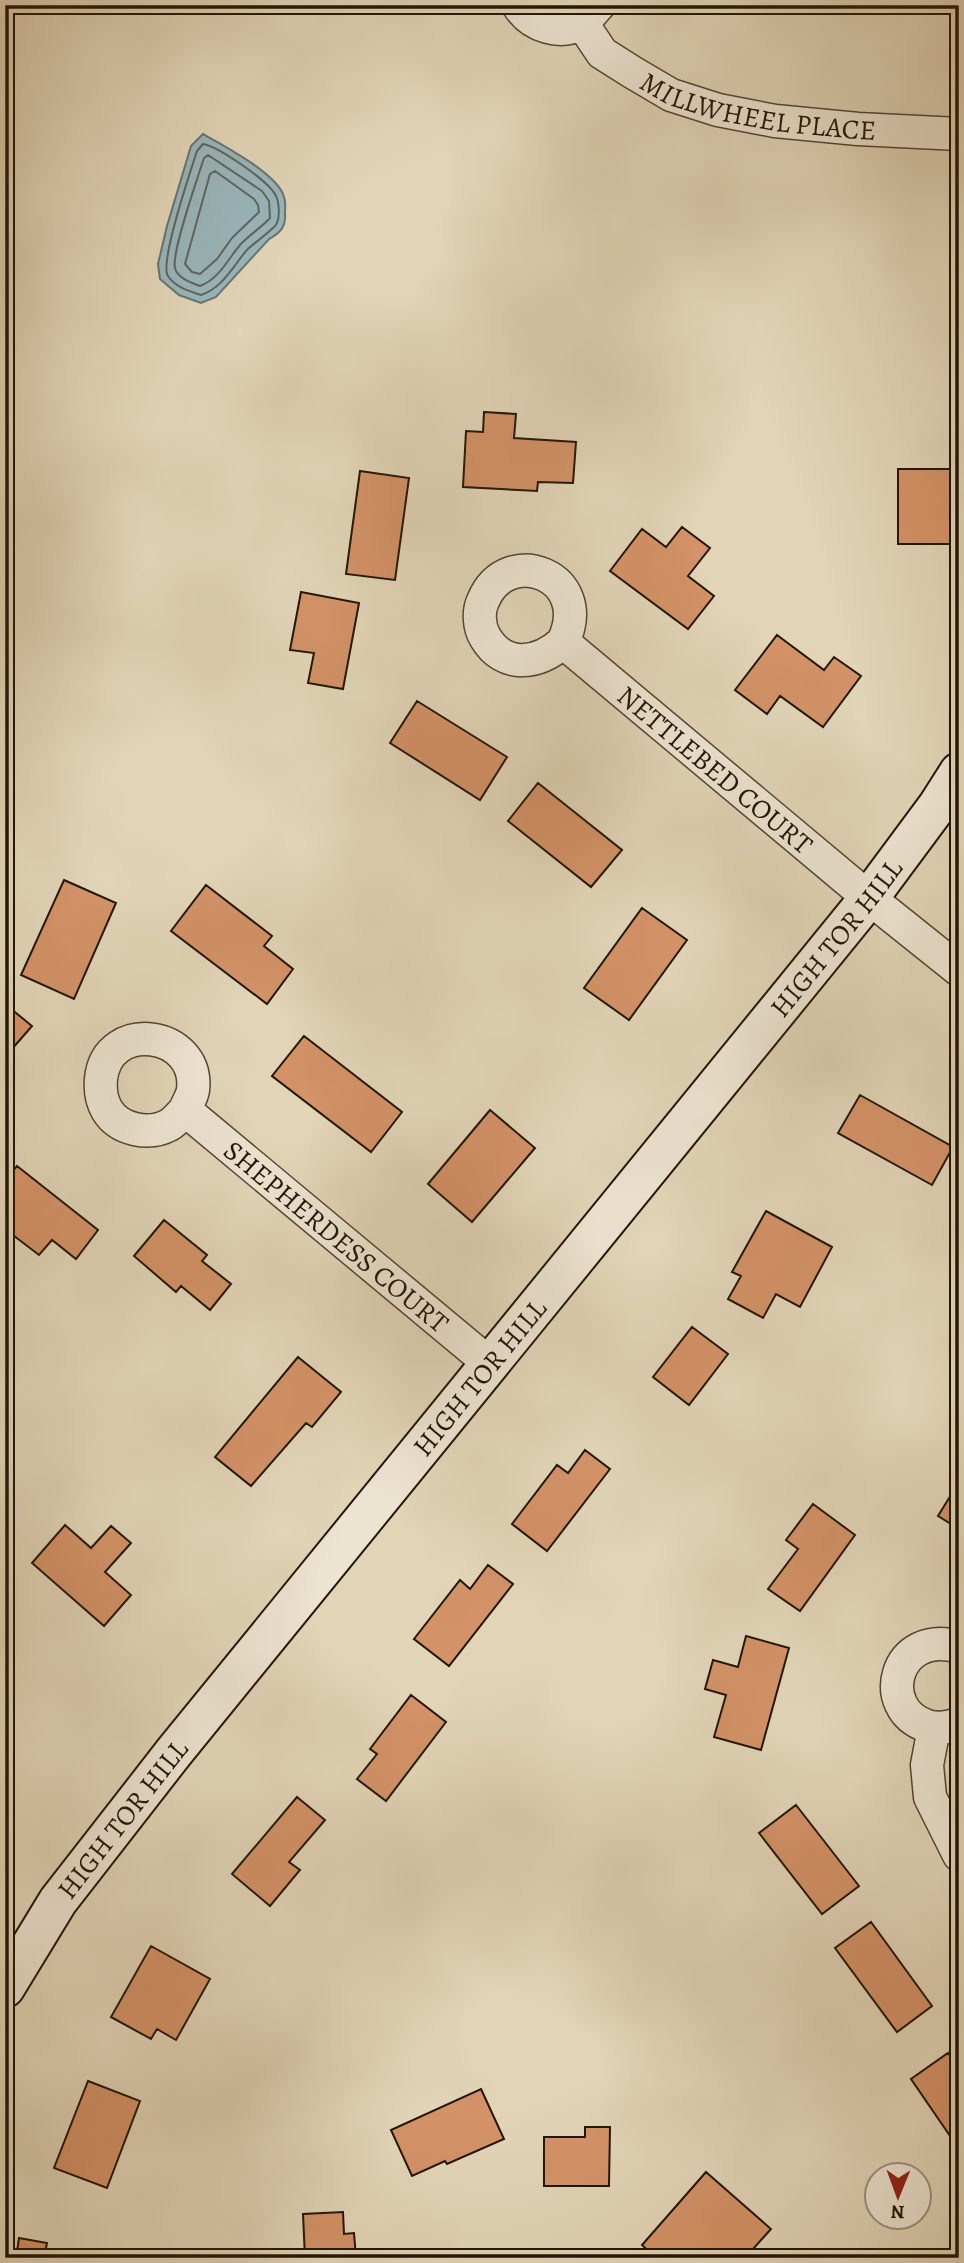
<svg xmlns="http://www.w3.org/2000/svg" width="964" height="2263" font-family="Alegreya,serif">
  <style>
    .water { fill: #99b5b9; stroke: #697572; stroke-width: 2 }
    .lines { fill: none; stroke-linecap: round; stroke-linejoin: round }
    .shore { stroke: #5e6660; stroke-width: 2 }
    .building { fill: #d39267; stroke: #221607; stroke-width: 2 }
    .street-casing { stroke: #524633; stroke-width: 35 }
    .secondary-casing { stroke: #221607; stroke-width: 42 }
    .street { stroke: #ece3d0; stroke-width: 32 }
    .secondary { stroke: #ece3d0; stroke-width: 38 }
    .labels { text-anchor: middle; stroke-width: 5; stroke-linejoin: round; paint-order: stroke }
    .street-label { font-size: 28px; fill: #221607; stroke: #ece3d0 }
  </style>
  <rect width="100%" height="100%" fill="#e1d4b7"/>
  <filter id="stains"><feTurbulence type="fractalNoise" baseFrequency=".00286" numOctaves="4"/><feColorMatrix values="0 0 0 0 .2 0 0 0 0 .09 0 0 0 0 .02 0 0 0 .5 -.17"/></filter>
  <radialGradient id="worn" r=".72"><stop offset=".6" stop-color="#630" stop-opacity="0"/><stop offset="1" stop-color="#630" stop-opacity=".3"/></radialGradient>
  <path class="water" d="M203,134C223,145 279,175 284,197C286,202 285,209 285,214C286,227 280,233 269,239L216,297L201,303L179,295L160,279L158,264L167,226L191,146Z"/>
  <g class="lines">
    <path class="shore" d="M203,144C219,147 269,181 276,196C279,202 280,216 277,223C276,228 252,244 246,251C232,268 222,288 201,295C189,291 175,287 168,276C159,263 191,170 197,151Z
      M208,155L262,191L269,201L270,218C262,227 249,235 240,245C228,259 219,279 200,286C192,283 177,278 175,268C171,253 198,177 204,158Z
      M215,171L254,199L258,205L259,212L232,238L217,259L200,274L192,272L185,264L210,174Z"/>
  </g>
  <path class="building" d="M956,266H959V328H952Z
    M484,412L516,414L514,438L576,442L573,483L538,482L537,491L463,487L466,431L483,432Z
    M898,469H958V544H898Z
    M360,471L409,478L395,580L346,574Z
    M682,527L710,548L688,576L714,596L688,629L610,571L642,529L666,547Z
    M301,592L359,603L343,689L308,683L314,653L290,650Z
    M777,635L824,670L834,657L861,676L823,727L780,696L767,714L735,690Z
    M417,701L507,757L480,800L390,743Z
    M538,783L622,850L591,887L508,821Z
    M64,880L116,903L74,999L21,975Z
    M206,885L272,936L264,946L293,969L267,1004L171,931Z
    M642,908L687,940L629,1020L584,988Z
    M5,1004L32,1026L5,1057Z
    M304,1036L402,1112L371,1152L272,1076Z
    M860,1095L953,1147L932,1185L838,1133Z
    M490,1110L535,1148L472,1222L428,1184Z
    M17,1166L98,1230L76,1259L52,1240L39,1255L5,1229V1181Z
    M766,1211L832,1247L800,1307L776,1294L763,1318L728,1299L741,1276L732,1272Z
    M164,1220L207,1255L202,1261L231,1284L210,1310L181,1286L176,1292L134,1256Z
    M692,1327L728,1354L689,1405L653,1377Z
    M298,1357L341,1392L312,1427L306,1423L251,1486L215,1457Z
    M585,1450L610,1469L547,1551L512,1524L557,1465L568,1473Z
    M959,1482V1529L938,1516Z
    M813,1504L855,1535L800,1611L768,1589L798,1549L786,1540Z
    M65,1525L91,1548L111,1526L131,1543L105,1572L131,1595L104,1626L32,1563Z
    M488,1565L513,1584L449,1666L414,1639L460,1580L470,1589Z
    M746,1636L789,1648L761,1750L714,1737L726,1695L705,1689L713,1660L738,1667Z
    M411,1695L446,1722L386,1801L357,1779L377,1754L370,1749Z
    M297,1797L325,1820L289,1862L300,1870L270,1906L232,1874Z
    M796,1805L859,1886L822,1914L759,1833Z
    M871,1922L932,2006L897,2032L835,1948Z
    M151,1946L210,1979L176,2040L157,2029L151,2039L111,2017Z
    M948,2053L959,2068V2149L911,2079Z
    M88,2081L140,2101L107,2188L54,2168Z
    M481,2089L504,2139L447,2164L445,2161L412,2176L391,2130Z
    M585,2127H610L609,2186H544V2137H585Z
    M706,2172L771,2229L745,2258H656L642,2245Z
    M343,2212L344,2234L354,2233L356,2258H305L303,2214Z
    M19,2238L47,2243L44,2258H16Z"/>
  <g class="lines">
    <defs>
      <g id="street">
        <path d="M518,5C531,26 562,37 583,22C589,17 594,10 599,5"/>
        <path id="s1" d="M582,23L602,53L632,72L671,95L718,110L775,121L858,129L959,134"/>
        <path id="s2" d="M563,642C595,576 507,542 483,601C478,611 479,627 485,637C504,670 539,664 563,642L869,898L959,970"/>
        <path id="s3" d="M185,1110C187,1104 192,1097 193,1090C200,1031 107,1018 101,1079C100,1090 101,1100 107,1110C119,1130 149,1136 169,1125C175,1122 180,1115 185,1110L489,1363"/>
        <path d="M959,1647C894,1628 875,1709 927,1726C937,1729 950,1728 959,1723"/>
        <path d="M934,1728L927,1765L930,1797L959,1855"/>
      </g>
      <g id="secondary">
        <path id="s4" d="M5,1988L58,1901L174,1752L869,898L938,805L959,772"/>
      </g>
    </defs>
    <use href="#street" class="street-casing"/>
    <use href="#secondary" class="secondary-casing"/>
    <use href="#street" class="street"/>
    <use href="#secondary" class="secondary"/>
  </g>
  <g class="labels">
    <g class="street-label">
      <text dy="10" stroke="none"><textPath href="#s1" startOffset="205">MILLWHEEL PLACE</textPath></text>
      <text dy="10" stroke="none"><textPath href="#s2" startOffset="481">NETTLEBED COURT</textPath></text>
      <text dy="10" stroke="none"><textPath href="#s4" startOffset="1340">HIGH TOR HILL</textPath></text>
      <text dy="10" stroke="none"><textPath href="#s3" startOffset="488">SHEPHERDESS COURT</textPath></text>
      <text dy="10" stroke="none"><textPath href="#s4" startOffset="774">HIGH TOR HILL</textPath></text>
      <text dy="10" stroke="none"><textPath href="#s4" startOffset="206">HIGH TOR HILL</textPath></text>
    </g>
  </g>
  <rect width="964" height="2263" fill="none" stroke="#e1d4b7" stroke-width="28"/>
  <rect x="7" y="7" width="950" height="2249" fill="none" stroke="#221607" stroke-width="3.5"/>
  <rect x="14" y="14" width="936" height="2235" fill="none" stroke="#221607" stroke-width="2"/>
  <g transform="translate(898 2196) rotate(181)"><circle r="33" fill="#ece3d0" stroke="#9b9180" stroke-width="2"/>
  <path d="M0-5L12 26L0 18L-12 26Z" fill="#8f2418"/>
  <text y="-10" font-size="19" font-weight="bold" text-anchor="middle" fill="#221607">N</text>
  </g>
  <rect width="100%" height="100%" filter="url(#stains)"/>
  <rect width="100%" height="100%" fill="url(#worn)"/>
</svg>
